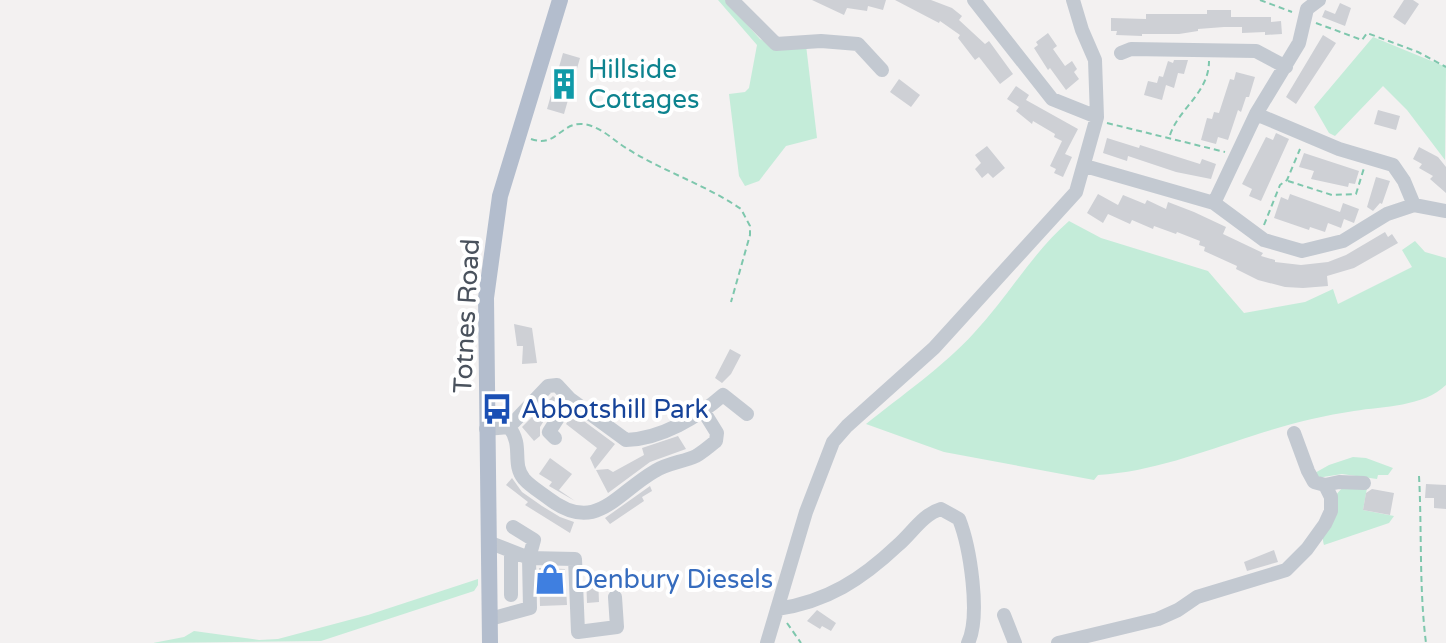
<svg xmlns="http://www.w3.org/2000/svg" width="1446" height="643" font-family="'Varela Round',sans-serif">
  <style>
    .green { fill: #c4ecd9 }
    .building { fill: #ced0d5 }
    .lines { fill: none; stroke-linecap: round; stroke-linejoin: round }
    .path { stroke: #7ec7ad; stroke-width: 2; stroke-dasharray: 6 4; stroke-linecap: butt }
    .minor { stroke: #c3c9d1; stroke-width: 14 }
    .major { stroke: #b3bdcd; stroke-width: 16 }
    .labels { text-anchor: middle; stroke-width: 8; stroke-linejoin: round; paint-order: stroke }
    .culture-label { font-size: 26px; fill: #0d838f; stroke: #fff; text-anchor: start }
    .street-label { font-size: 26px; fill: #4a525d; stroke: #fff }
    .transit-label { font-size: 26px; fill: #164399; stroke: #fff; text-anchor: start }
    .shop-label { font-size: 26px; fill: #366cbe; stroke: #fff; text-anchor: start }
  </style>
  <rect width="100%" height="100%" fill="#f3f1f1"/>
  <path class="green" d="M718,0H725L760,39L766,42L806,45L817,138L786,146L759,181L745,186L739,176L729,94L745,92L749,88L757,45Z
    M1373,37L1446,67L1445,160L1407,110L1383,86L1335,136L1329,133L1314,107Z
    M1069,221L1101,238L1208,271L1244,313L1305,302L1333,289L1338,304L1412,267L1402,250L1415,241L1425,252L1446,258V385C1423,407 1384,406 1354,411C1320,416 1285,425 1252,436C1202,452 1151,472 1098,475L1094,480L944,452L866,424C901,396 944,366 974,333C1008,297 1032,253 1069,221Z
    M1353,457L1366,458L1393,468L1388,475H1378L1377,479L1342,474L1317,478L1313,474L1329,465Z
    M1344,487L1367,488L1363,510L1394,516L1389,523L1324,545C1319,529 1330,496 1344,487Z
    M478,579V585L474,591L321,641L153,643L184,637L194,631L259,640L278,639L368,615Z"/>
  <path class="building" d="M812,0H886L883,10L868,6L867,11L847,8L844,15Z
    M895,0H931L952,8L962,16L959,20L985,44L989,41L1013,74L1000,84L979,57L975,60L958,38L960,35L940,21L939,23Z
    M1404,0H1413L1419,4L1405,25L1393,17Z
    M1340,3L1351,8L1345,26L1322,17L1325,10L1335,14Z
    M1207,10H1231V17H1271V22L1281,21L1282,34L1265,35V32L1242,33V27H1224L1198,29V31L1179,34H1142V36L1116,35L1117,31H1111V18L1146,19V14H1207Z
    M1048,33L1057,46L1053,49L1065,66L1072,61L1077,69L1074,72L1079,79L1066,90L1050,68L1048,70L1034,48L1038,45L1036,42Z
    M1323,35L1336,43L1296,104L1286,97Z
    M563,53L580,58L564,114L547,109Z
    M1174,60H1188L1184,74L1178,73L1174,88L1166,85L1162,100L1144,95L1148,81L1157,83L1159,76L1163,77L1168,61L1173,63Z
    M1236,72L1255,77L1249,97H1246L1241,112L1238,110L1228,140L1218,137L1216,144L1201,140L1207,118L1212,119L1214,112L1219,113L1230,79L1234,80Z
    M899,79L920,95L911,107L890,92Z
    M1016,86L1029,95L1026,100L1078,129L1065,154L1072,157L1063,177L1054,173L1056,169L1050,166L1062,141L1054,137L1055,134L1033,121L1032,124L1016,111L1019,107L1007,99Z
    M1378,110L1400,116L1396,130L1374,124Z
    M1276,133L1289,139L1261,201L1249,196L1252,189L1242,184L1266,137L1273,140Z
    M1107,138L1139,148L1140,145L1200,164L1202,159L1216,164L1211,179L1176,172L1128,156L1127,161L1103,153Z
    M987,146L1005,168L993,178L988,173L982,178L975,169L981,163L975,155Z
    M1419,147L1438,157L1446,167V193L1430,179L1433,176L1419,168L1422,164L1413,159Z
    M1304,153L1359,171L1355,184L1349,183L1348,187L1311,179L1314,171L1299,167Z
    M1376,177L1390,181L1382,204L1380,203L1373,211L1367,207Z
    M1098,194L1118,205L1123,195L1145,204L1147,200L1166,209L1168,202L1194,212L1226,227L1223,234L1263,253L1261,256L1275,260V262L1301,265L1328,262L1346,255L1385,232L1388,237L1392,234L1398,243L1354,268L1327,276L1328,286L1303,288L1285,287L1258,280L1236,269L1237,266L1204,251L1205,247L1199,245L1200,241L1177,232L1176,234L1154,226L1153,229L1132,220L1130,224L1108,214L1103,223L1087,213Z
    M1290,194L1340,212L1343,203L1359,209L1354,223L1344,219L1341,228L1328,223L1325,232L1310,227L1309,230L1274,218L1281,197L1288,200Z
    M514,324L532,328L537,363L522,364L523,346H517Z
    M730,349L741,355L731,374L722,383L715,378Z
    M553,396L557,400L540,427V436L534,441L522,427Z
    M573,413L615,444L595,469L590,458L597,448L566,424Z
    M678,436L686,449L650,462L608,493L596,470L608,469L613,472L644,455L642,448Z
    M550,458L572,474L559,490L575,501L549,486L552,482L539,474Z
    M512,478L522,492L542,506L560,517L574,522L570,533L525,505L528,502L506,485Z
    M1426,484L1446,485V509L1434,508V498H1425Z
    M650,486L652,491L642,497L644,501L610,524L605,518Z
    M1372,489L1394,493L1390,515L1363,510L1366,493Z
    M1274,550L1278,562L1247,571L1244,562Z
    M539,568L565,569L567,605L540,606Z
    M586,576H598L599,602L587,603Z
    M817,610L836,623L831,631L822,626L820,629L807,621Z"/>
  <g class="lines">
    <path class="path" d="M1260,0L1292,12
      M1316,23L1362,40L1367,33L1418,52L1446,67
      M1107,123L1225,152
      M1170,135C1179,108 1209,93 1209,61
      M531,139C556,148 560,123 582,124C597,125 609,136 620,144C658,170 703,183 741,209L750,226V235L731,302
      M1288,181L1332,195L1356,194L1364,168
      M1264,225L1280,185L1287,180L1300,149
      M1419,476C1422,532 1419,588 1426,643
      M787,623L801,643"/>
    <path class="minor" d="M732,0L776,44L821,41L858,44L882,70
      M974,0L1052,99L1097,117
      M1121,53L1131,49L1256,51L1286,67
      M1256,114L1339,149L1393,165L1404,181L1414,205
      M1085,166L1214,203L1264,240L1302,251L1343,241L1387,214L1414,205L1446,211
      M1214,203L1256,114L1299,43L1307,9L1319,0
      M509,427C524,446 511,463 524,479C530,486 540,492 548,498C596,535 615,494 655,471C668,463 683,462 696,456C703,452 710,446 716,441L717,433L704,412
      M486,429L509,427L548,386L557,385L570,399L626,440C661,439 698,417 723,395L747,414
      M1294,433L1308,471L1314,482L1325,485L1339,482L1364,483
      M555,438L549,432L570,399
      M488,542L529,558L575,559L578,632L617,627L615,597
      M511,595V551
      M777,609C827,602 862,579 898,545C912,533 923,514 941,509L959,519C970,547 981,616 968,643
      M1004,615L1015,643
      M490,619L530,608L529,558L534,540L513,527
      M767,643L806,512L833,442L847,426L934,348L1076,192L1097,117L1095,60L1082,30L1073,0
      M1058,643L1158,619L1178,610L1197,597L1286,570L1307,549L1325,524L1331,511V497L1325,485"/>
    <path class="major" d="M490,643L486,298L500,196L560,0"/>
  </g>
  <defs>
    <symbol id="building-bare" viewBox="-9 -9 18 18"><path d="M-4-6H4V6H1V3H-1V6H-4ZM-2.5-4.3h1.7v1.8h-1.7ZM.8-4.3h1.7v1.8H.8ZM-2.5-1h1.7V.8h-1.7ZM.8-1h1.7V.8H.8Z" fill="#0f9aa8" stroke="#fff" stroke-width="2.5" paint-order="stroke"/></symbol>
    <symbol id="bus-bare" viewBox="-9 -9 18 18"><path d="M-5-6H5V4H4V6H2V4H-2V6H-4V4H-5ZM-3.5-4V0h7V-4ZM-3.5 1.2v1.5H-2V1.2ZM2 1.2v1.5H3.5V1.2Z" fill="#1a4fb4" stroke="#fff" stroke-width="2.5" paint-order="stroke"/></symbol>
    <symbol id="shop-bare" viewBox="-9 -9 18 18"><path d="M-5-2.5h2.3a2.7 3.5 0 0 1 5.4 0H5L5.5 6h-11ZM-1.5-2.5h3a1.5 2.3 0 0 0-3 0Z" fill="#3f7fe0" stroke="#fff" stroke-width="2.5" paint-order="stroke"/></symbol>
  </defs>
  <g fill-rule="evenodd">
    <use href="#building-bare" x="542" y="62" width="44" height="44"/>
    <use href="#bus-bare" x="475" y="387" width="44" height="44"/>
    <use href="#shop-bare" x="528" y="557" width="44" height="44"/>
  </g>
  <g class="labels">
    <g class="culture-label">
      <text x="588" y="78">Hillside<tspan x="588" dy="30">Cottages</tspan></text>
    </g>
    <g class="street-label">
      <text transform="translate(466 316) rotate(-87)" y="9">Totnes Road</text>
    </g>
    <g class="transit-label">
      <text x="521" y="418">Abbotshill Park</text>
    </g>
    <g class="shop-label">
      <text x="574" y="588">Denbury Diesels</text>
    </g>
  </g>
</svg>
